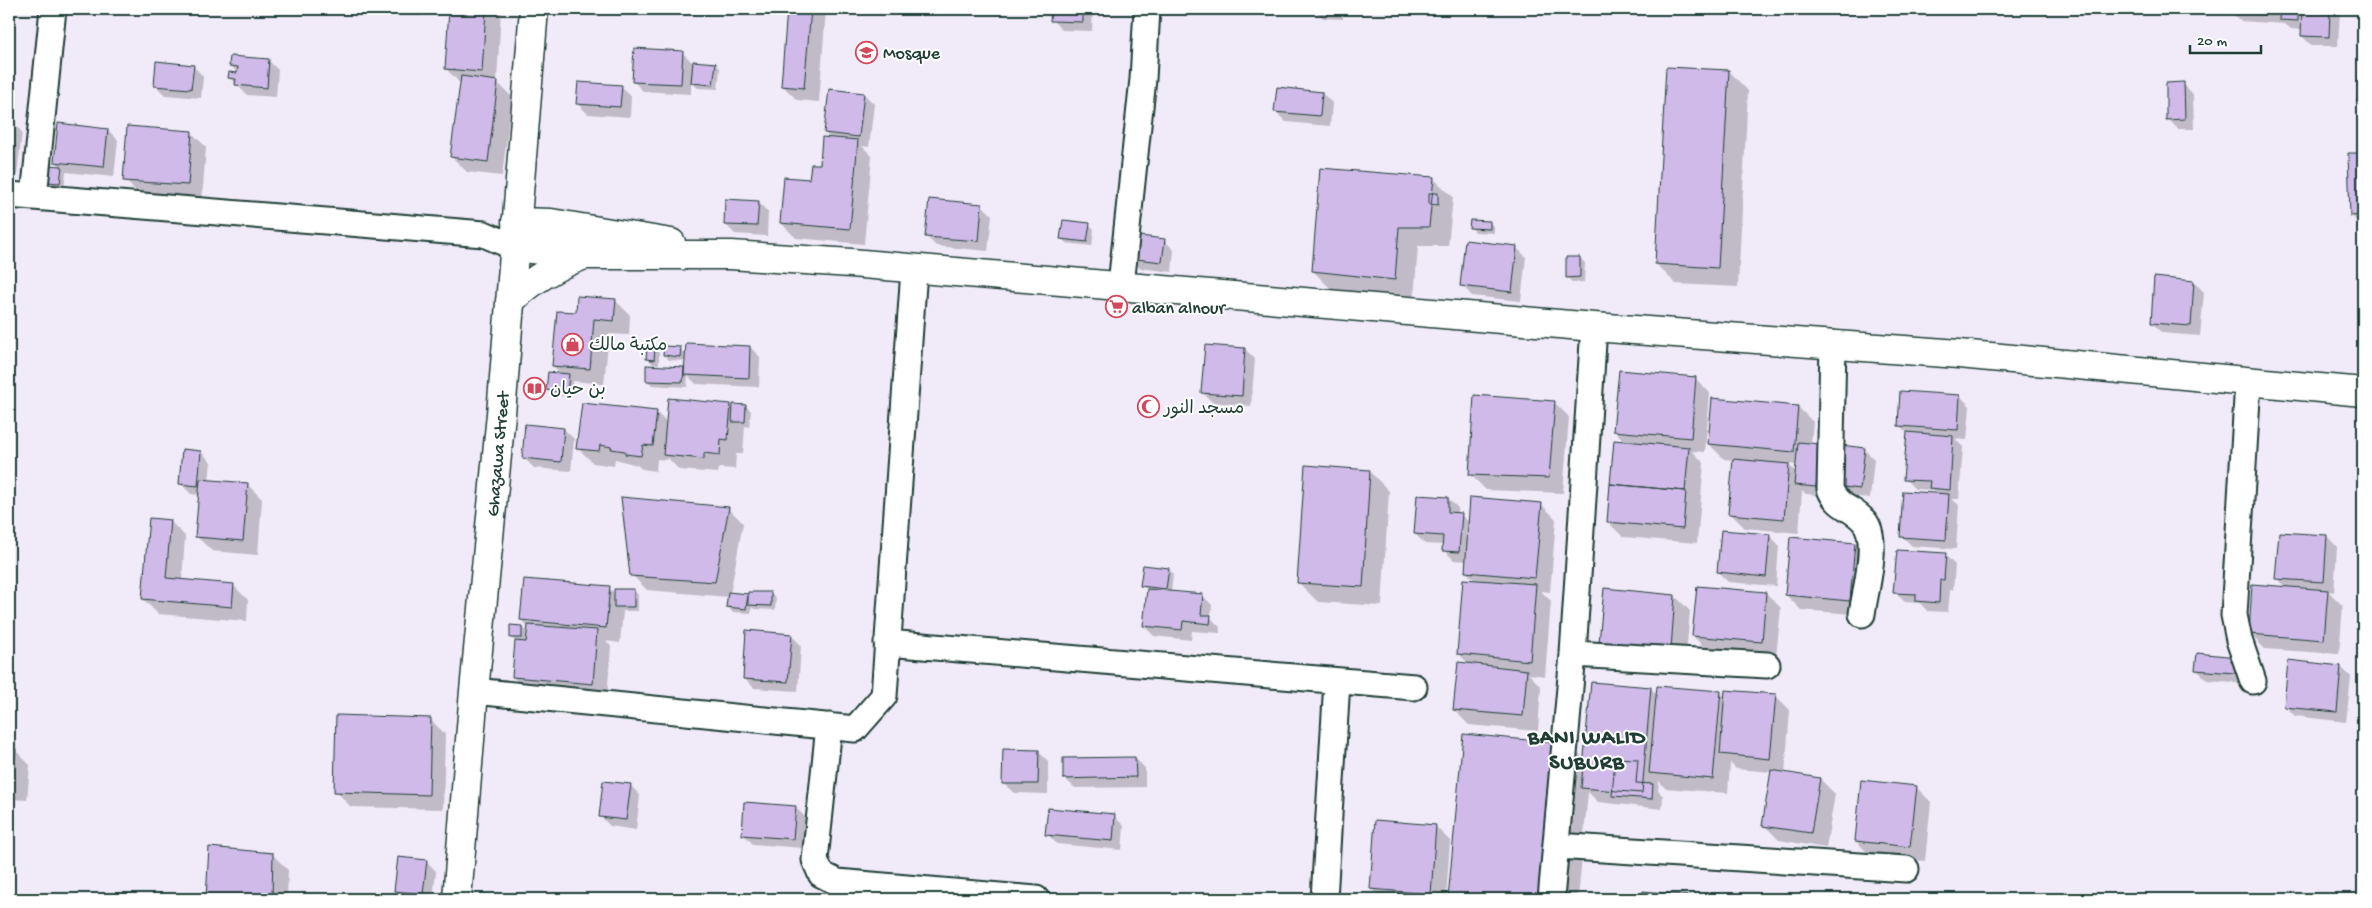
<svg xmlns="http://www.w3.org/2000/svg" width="2372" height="908" font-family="'Gochi Hand','Playpen Sans Arabic',sans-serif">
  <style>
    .shadow { fill: #0003; fill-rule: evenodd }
    .building { fill: #cfbaea; stroke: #1f3d34 }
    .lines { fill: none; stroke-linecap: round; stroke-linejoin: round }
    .street-casing { stroke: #1f3d34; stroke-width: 29 }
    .secondary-casing { stroke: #1f3d34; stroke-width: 31 }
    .street { stroke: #fff; stroke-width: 25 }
    .secondary { stroke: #fff; stroke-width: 28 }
    .labels { text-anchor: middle; stroke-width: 4; stroke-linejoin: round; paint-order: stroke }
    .poi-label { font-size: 18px; fill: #1f3d34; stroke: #fff; text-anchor: start }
    .street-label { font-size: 18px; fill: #1f3d34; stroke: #fff }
    .district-label { font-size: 22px; font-weight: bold; letter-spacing: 1px; fill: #1f3d34; stroke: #fff }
  </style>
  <rect width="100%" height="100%" fill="#f1eaf9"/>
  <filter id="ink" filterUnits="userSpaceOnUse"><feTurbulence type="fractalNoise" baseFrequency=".02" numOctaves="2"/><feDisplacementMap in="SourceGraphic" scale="10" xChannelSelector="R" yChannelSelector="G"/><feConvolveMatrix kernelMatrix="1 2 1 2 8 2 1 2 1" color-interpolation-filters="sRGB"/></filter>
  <g filter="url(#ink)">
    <path class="shadow" d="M373,9H422V16L380,15Z
      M450,9H501L497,82L512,97L502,176L467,172L452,157L461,84L446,69Z
      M788,9H826L819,102L797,100L782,85Z
      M1052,9H1093L1092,31L1062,30L1052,20Z
      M1313,9H1344L1343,19L1323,18Z
      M2230,9H2340L2338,46H2312L2302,36V30L2291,29L2285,24L2240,21L2230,11Z
      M2361,51H2363V107L2358,103Z
      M682,52L694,64H715L720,68L718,89L698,88L691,82V94L643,91L633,81Z
      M268,60L278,70L276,97L247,95L230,78L239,74L231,66Z
      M193,66L203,76L201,98L165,95L155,85Z
      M1729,71L1748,91L1738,287L1676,284L1656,264Z
      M2183,84L2193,94L2194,129H2178L2168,119Z
      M621,86L631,96L630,117L588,114L578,104Z
      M1322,93L1332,103L1330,126L1286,122L1276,112Z
      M864,94L874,104L869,147L862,146L872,156L864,244L796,238L781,223L821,166L831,139L825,133Z
      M9,121L12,122L22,132L17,175L9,174Z
      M108,130L118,140L114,177L66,172L64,187L52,186L47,181L61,167L55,161Z
      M191,132L206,147L202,200L140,195L125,180Z
      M2349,154H2363V228L2351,215Z
      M1433,178L1453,197L1448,246H1418L1414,299L1332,290L1313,271Z
      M758,202L768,212L767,236L735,234L725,224Z
      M982,205L992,215L988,251L936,246L926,236Z
      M1490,223L1494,227V233L1475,232L1471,227Z
      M1089,224L1094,229L1092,246L1066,243L1061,238Z
      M1164,240L1174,250L1172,272L1140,268L1130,258Z
      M1516,247L1526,257L1521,301L1472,296L1462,285Z
      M1580,258L1585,263L1584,282H1572L1567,277Z
      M2194,282L2204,292L2200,336L2162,333L2152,323Z
      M615,300L630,315L629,335L609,334L604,384L573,381L571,397L552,395L547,390L562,375L553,366L577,314Z
      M750,347L760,357L759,387L696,384L688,376L687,387L652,385L647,380L683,368L686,371V361L669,360L665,355L680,349L686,355Z
      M654,348L659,353V364H653L648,359Z
      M1245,349L1255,359L1251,406L1212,402L1202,392Z
      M1695,378L1710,393L1705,452L1692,451L1704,463L1697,543L1623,537L1608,522L1626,443L1615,431Z
      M1960,396L1970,406L1967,440L1955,439L1963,447L1959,499H1952L1959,505L1956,549L1912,546L1902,536L1938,495L1933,490L1915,489L1905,479L1908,434L1899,425Z
      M1554,402L1569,417L1563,493L1486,490L1471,475Z
      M731,405L734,409L746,406L751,411L749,427L745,426L743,454H736L735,469L719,468L718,473L679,470L668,458L667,460L657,459L656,471L642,469L637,465L615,459L614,466L593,463L578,448L656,412L667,423Z
      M1798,407L1813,422L1811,444L1819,445L1826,496L1806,494L1802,491L1799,533L1745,528L1730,513L1734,460L1724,459L1709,444ZM1788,464L1797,465V473Z
      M564,429L574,439L571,471L534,468L524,458Z
      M1864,449L1874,459L1870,498L1848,496L1838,486Z
      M201,452L211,462L209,481L247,484L262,499L258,555L212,551L196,536L200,495L191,494L181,484Z
      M1370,472L1389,491L1382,606L1318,602L1298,582Z
      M1448,498L1458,508V514L1461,515L1470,523L1541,504L1556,519L1550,592L1541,591L1551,601L1545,676L1529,674L1541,687L1538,731L1469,725L1454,710L1470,665L1458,653L1476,581L1466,572L1467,561L1454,560L1444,550V545L1425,544L1415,534Z
      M728,508L743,523L730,594L749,596L771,593L776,598L775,610L754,609L752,607L751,613L732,612L728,607L729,597L647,590L632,575Z
      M170,521L185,536L182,581L233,585L248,600L247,621L158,614L143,599Z
      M1769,535L1779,545L1776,586L1728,582L1718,572Z
      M2327,536L2337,547L2334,592L2328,591L2343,606L2339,654L2265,649L2250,634L2286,588L2277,578Z
      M1855,544L1870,559L1865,615L1801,610L1786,595Z
      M1945,555L1955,565L1953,590H1950L1948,612L1927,611L1920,603L1905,602L1894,592Z
      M1169,569L1173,574L1171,592L1202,595L1212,605L1211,618L1220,627V633L1192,631L1191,640L1154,636L1144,626L1148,590L1141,585Z
      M609,588L615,594L634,590L638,595V611H623L620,643L606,641L611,646L607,698L528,692L513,677L516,642L511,637L522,627L528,633L529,628L521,620Z
      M1766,593L1781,608L1776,657L1708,651L1693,636Z
      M1675,596L1690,611L1685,664L1600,643Z
      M791,635L801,645L798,691L754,688L744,678Z
      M2236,658L2245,683L2207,680L2197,670Z
      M2341,667L2351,677L2346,722L2295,716L2285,706Z
      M1651,688L1657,695L1720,692L1726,698L1775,695L1790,710L1785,774L1820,779L1835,794L1826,848L1779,840L1764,825L1772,772L1736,769L1730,763L1728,793L1665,788L1659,781L1658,791L1663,796L1662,809L1598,802L1588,792L1578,899H1450L1464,736L1570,745L1585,760Z
      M430,719L445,734L443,809L351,807L336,791Z
      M9,750H15L30,765L27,800L9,799Z
      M1038,751L1048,761V794L1014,793L1003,783Z
      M1135,758L1145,768V787L1075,788L1064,778Z
      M630,785L640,795L636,830L610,826L600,816Z
      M1916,787L1931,802L1925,861L1871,856L1856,841Z
      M795,807L805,817L803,848L753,844L743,834Z
      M1114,816L1124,826L1122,850L1057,844L1047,834Z
      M1435,826L1450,841L1446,899H1382L1371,889Z
      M211,848L273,855L288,870L287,899H207Z
      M426,861L436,871L433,899H404L396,891Z
      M1645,893L1692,897L1694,899H1644Z"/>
    <path class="building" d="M449,9H486L482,72L445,69Z
      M787,9H811L804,88L781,86Z
      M1051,9H1083V22L1050,21Z
      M2229,9H2276V15L2229,12Z
      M2280,9H2298V21L2279,20Z
      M2302,9H2330L2329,37L2301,36Z
      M634,48L683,51L681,84L632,82Z
      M2360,50H2363V103H2357Z
      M230,56L269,59L267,88L235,85L236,79L228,78L229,72L237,73L238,67L229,66Z
      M156,61L194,65L191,89L154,86Z
      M693,61L716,63L713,85L691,83Z
      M1666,67L1729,70L1718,268L1655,264Z
      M461,76L498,81L488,162L450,157Z
      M578,82L622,85L620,107L576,104Z
      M2184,82L2185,119L2166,120V83Z
      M1277,87L1322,92L1320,116L1274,112Z
      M829,89L864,93L859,137L824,133Z
      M9,120H12L9,155Z
      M58,123L108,129L104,167L54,162Z
      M127,126L192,131L188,185L123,181Z
      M822,137L858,140L850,229L780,223L784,177L809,179L811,164H820Z
      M2348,153H2363V215L2350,216Z
      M47,165L62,166L60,183L46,182Z
      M1320,168L1434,177L1429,227H1399L1395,280L1312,271Z
      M1429,193H1438V205L1429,204Z
      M725,199L759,201L757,226L724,225Z
      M929,199L982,204L979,241L925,237Z
      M1063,220L1090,223L1087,242L1060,239Z
      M1470,220L1490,221V229L1469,228Z
      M1131,235L1165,239L1162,262L1128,258Z
      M1465,240L1517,246L1512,292L1460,286Z
      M1566,257H1580V277L1566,278Z
      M2154,277L2194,281L2191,326L2151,323Z
      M577,296L616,299L614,321L594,319L590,369L552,366L557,311L576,312Z
      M686,343L750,346L749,378L684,375Z
      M1205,345L1245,348L1242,396L1201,393Z
      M664,346L681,347L680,357L663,355Z
      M647,347H655L654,360L646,359Z
      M646,365L684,367L683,382L646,381Z
      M1619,370L1696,377L1691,438L1613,431Z
      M548,372L569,374L567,393L546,390Z
      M1900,391L1960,395L1958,430L1898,426Z
      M1474,395L1555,401L1549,478L1469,475Z
      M668,398L731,404L728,440L721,439L720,455L704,453V459L663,455Z
      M1712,398L1798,406L1794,452L1708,444Z
      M582,403L657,411L653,446L643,445L641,456L625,454V451L611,449L612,447L600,445L599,451L576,449Z
      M733,404L746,405L745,422H732Z
      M525,424L564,428L561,462L522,458Z
      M1907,432L1953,436L1950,490L1929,488L1930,481L1903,480Z
      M1614,440L1689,447L1685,491L1610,484Z
      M1798,442L1820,444L1816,487L1794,485Z
      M1841,445L1865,448L1860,489L1837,486Z
      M182,449L201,451L198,486L179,484Z
      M1733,459L1789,464L1784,519L1728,514Z
      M1305,465L1370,470L1363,587L1297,583Z
      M200,479L248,483L243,541L195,537Z
      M1610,484L1686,491L1683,529L1607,522Z
      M1903,491L1949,494L1946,540L1900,537Z
      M1417,495L1448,497V512L1462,513L1459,552L1442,551L1443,536L1414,534Z
      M621,497L729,507L715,582L630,576Z
      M1470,497L1542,503L1535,578L1465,572Z
      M149,518L171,520L166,578L234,584L232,607L142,599Z
      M1721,530L1770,534L1766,577L1717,572Z
      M2279,532L2327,535L2324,582L2275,579Z
      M1790,537L1855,543L1850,601L1785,595Z
      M1897,550L1946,553L1944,580H1940L1939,603L1916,601V594L1893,593Z
      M1143,565L1169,568L1166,589L1140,586Z
      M524,579L610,586L606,628L520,620Z
      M1463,579L1536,584L1530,661L1457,654Z
      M2252,584L2328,590L2324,640L2249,634Z
      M1697,586L1766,592L1762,642L1692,636Z
      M1604,588L1675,595L1671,649L1599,643Z
      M614,589H634V607H614Z
      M1147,589L1203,594L1201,615H1211L1210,624L1183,621L1182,630L1143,626Z
      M728,592L748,594L746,609L726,607Z
      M748,592H771V606L748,605Z
      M510,625L522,626V638H510Z
      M528,625L597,630L593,684L512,677L515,641L526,642Z
      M746,630L792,634L788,682L743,679Z
      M2197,653L2237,657L2235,673L2195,670Z
      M2288,660L2341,666L2337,712L2284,707Z
      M1458,662L1527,670L1523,716L1453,710Z
      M1591,682L1651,687L1642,793L1581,788Z
      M1657,686L1721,691L1713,779L1649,773Z
      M1725,690L1776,694L1770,759L1720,754Z
      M336,715L431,718L429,795L334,792Z
      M1463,734L1571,744L1557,899H1448Z
      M9,749H16L12,786L9,785Z
      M1003,749L1039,750L1038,784H1002Z
      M1135,757L1136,777L1063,779V758Z
      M1615,758L1638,759L1636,783L1653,784L1652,799L1612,796Z
      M1771,770L1820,778L1811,833L1762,826Z
      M1861,780L1917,786L1910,847L1855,841Z
      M603,781L631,784L626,820L599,817Z
      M744,802L796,806L793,839L742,835Z
      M1048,808L1115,814L1113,841L1045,835Z
      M1375,820L1436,825L1431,894L1370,889Z
      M209,847L273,853L272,899H206Z
      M398,857L427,860L423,894L394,891Z
      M1643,891L1692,896V899H1643Z"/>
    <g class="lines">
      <defs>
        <path id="street" d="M9,195L484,234L514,247
          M34,197L53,9
          M1121,285L1143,79L1147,9
          M1833,344L1830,489C1838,508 1852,507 1864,521C1880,539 1865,591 1862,614
          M2248,382L2234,615L2239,640L2253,681
          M887,643L1414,687
          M1573,654L1767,665
          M474,691L855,729L884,696L914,270
          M829,726L815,860L821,874L837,882L1036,899
          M1557,846L1906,869
          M1324,899L1337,681
          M1551,899L1573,654L1594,327"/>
        <path id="secondary" d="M516,222L551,223L671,243
          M514,247L585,255H731L851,263L1594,327L1959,354L2363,392
          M510,301C531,281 554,266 582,256
          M457,899L474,691L501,414L534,9"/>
      </defs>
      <use href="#street" class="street-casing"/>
      <use href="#secondary" class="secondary-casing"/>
      <use href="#street" class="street"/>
      <use href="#secondary" class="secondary"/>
    </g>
  </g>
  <defs>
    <symbol id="school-ring" viewBox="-11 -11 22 22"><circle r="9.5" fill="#fff" stroke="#d1495b" stroke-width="1.5"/><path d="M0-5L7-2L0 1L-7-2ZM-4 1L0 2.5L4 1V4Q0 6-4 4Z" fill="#d1495b"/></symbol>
    <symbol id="supermarket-ring" viewBox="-11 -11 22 22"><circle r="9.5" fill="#fff" stroke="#d1495b" stroke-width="1.5"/><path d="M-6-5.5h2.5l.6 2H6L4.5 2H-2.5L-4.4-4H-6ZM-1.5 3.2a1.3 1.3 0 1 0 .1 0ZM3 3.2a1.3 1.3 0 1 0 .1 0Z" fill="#d1495b"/></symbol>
    <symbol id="shop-ring" viewBox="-11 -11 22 22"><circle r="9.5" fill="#fff" stroke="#d1495b" stroke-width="1.5"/><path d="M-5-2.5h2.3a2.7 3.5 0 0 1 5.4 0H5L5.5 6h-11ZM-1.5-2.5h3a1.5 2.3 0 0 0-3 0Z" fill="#d1495b"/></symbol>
    <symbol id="library-ring" viewBox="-11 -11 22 22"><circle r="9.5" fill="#fff" stroke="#d1495b" stroke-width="1.5"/><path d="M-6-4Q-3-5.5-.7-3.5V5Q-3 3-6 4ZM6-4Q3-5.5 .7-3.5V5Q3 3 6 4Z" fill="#d1495b"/></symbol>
    <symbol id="mosque-ring" viewBox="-11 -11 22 22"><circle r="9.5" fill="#fff" stroke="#d1495b" stroke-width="1.5"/><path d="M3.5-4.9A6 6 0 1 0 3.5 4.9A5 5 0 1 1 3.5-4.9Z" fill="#d1495b"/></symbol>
  </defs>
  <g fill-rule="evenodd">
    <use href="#school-ring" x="854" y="40" width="25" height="25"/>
    <use href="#supermarket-ring" x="1104" y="294" width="25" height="25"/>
    <use href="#shop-ring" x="560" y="332" width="25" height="25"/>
    <use href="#library-ring" x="522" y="376" width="25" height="25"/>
    <use href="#mosque-ring" x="1136" y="394" width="25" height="25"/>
  </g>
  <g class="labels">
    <g class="poi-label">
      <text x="883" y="58">Mosque</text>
      <text x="1132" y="313">alban alnour</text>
      <text x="589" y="350">مكتبة مالك</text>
      <text x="550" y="394">بن حيان</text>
      <text x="1164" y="413">مسجد النور</text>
    </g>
    <g class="street-label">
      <text transform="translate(497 454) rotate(-85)" y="6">Ghazawa Street</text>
    </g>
    <g class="district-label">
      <text x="1587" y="743">BANI WALID<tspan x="1587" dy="25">SUBURB</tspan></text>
    </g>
  </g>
  <rect width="2372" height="908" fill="none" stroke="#fff" stroke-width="30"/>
  <rect x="15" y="15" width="2342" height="878" fill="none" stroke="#1f3d34" stroke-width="2" filter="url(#ink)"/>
  <path d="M2190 45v8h71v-8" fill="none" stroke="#1f3d34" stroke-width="2.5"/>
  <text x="2197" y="45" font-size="15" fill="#1f3d34" stroke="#ffffff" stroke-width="4" paint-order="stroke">20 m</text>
</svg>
